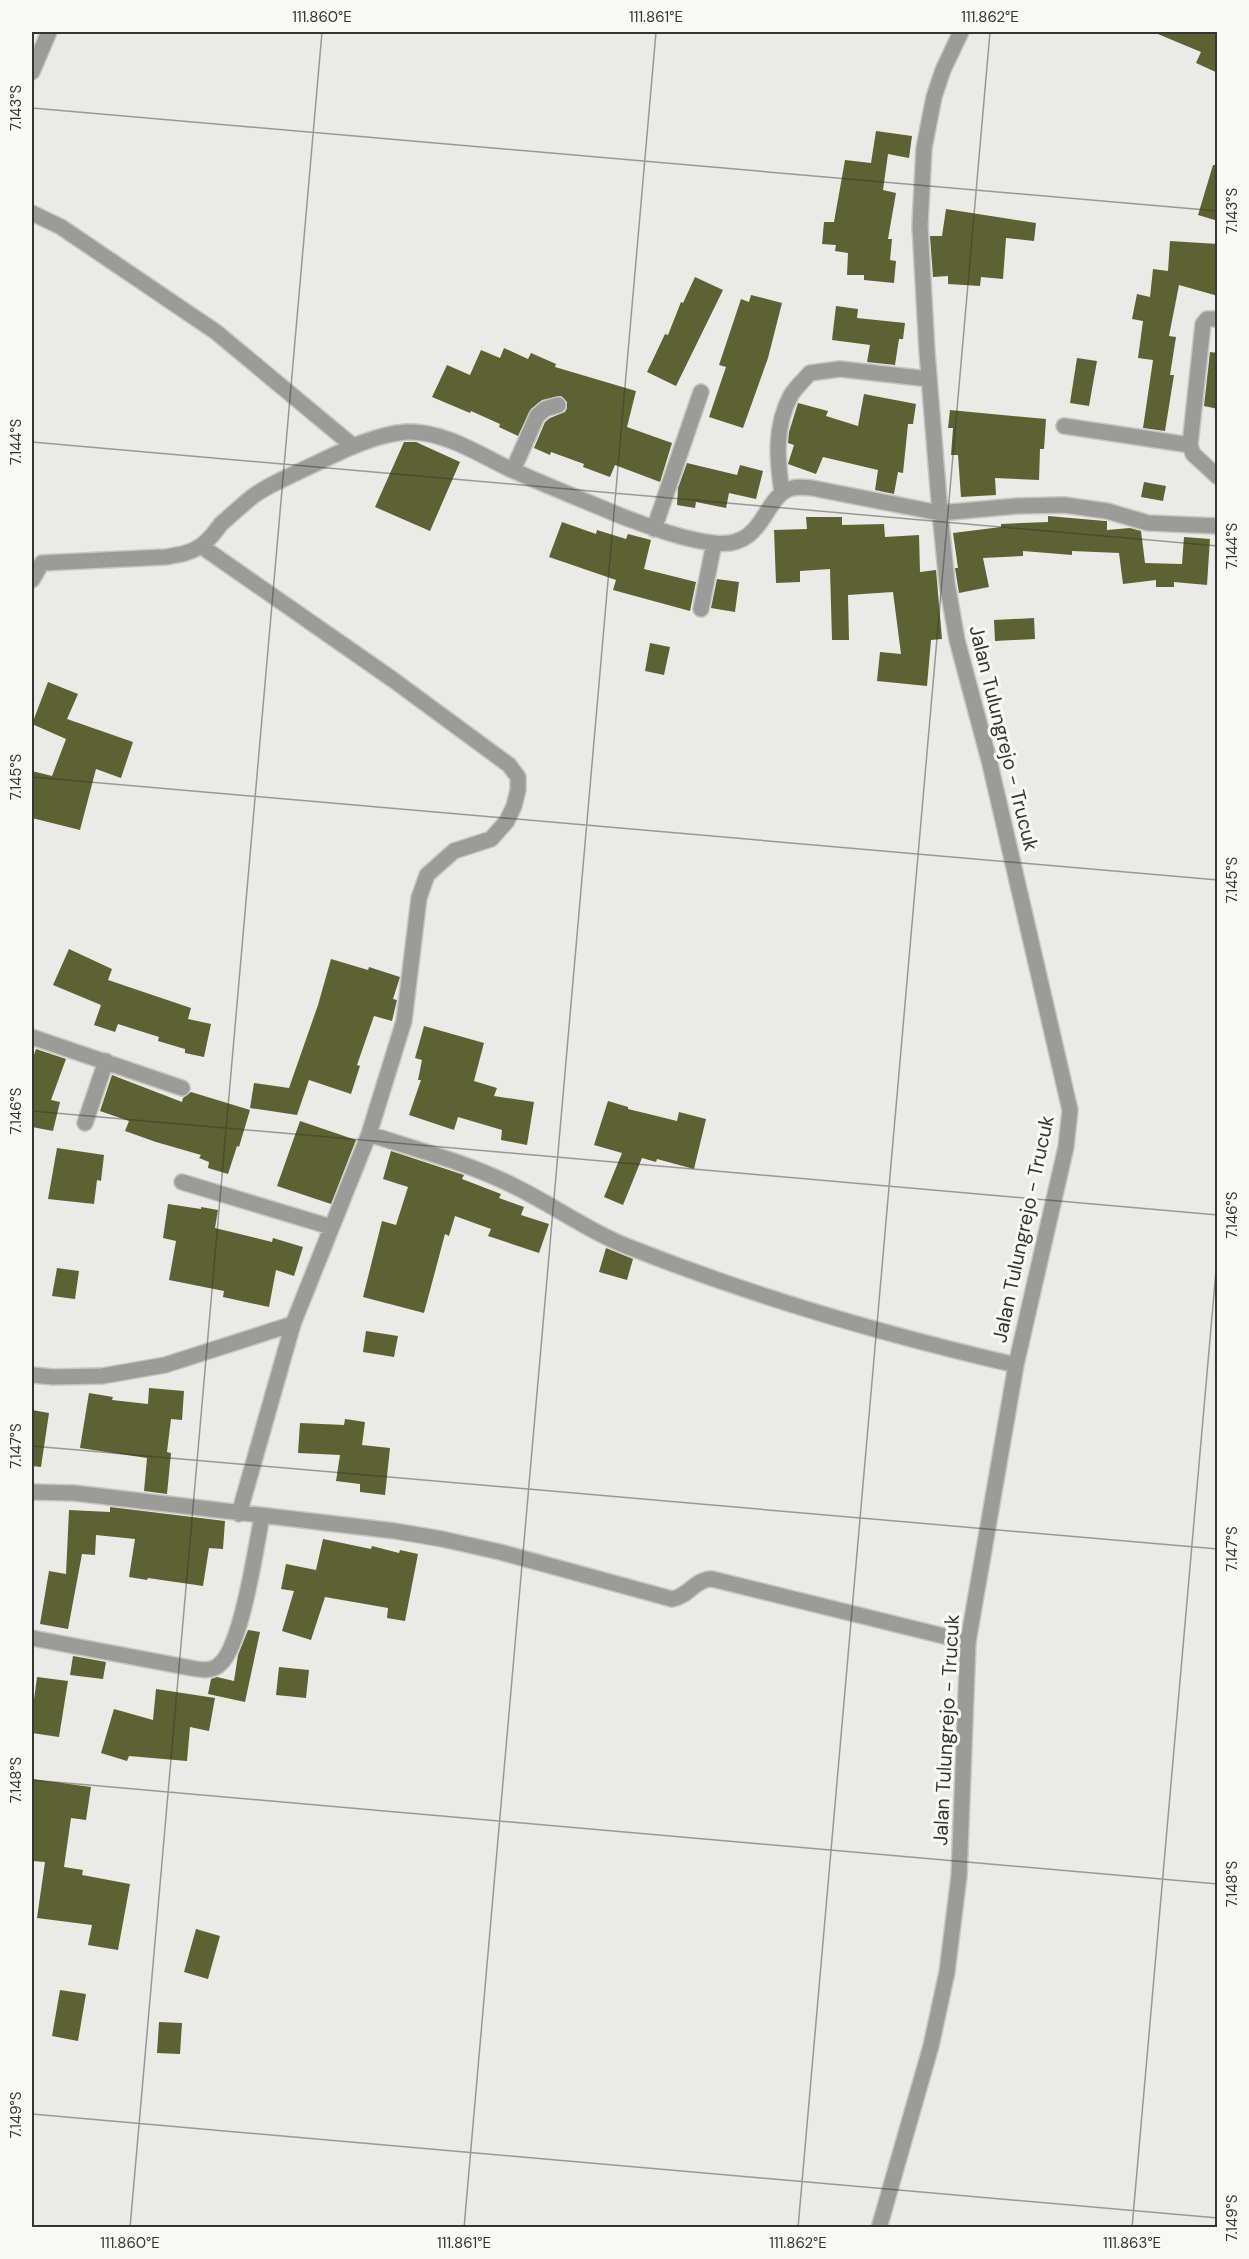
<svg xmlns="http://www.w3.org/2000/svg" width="1249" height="2259" viewBox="0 0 1249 2259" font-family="'DM Sans',sans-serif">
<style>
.building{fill:#5d6232}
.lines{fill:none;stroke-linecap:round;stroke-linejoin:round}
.minor-casing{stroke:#c6c6c3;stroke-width:18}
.minor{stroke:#9b9b9a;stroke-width:15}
.ticks{fill:none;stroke:#343433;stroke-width:1.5;stroke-opacity:0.45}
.labels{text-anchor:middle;stroke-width:6;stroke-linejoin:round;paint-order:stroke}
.street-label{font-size:20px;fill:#343433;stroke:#f8f9f4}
.neatline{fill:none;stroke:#343433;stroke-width:2}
.ticks-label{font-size:15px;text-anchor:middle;fill:#343433}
</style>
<rect width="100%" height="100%" fill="#eaebe7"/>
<path class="building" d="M1153,32H1218V73L1196,63L1201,52Z
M876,131L912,136L909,158L888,154L883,190L896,193L888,239H892L890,260L896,261L894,283L864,280V275H847L848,253L835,251L836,245L822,244L824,222H834L845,160L871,163Z
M1213,165H1218V221L1198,215Z
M946,209L1036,223L1034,241L1006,238L1003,279L981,277L980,286L948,284V276L933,277L930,236H942Z
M1170,241L1218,244V296L1179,285L1169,336L1176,337L1170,375H1174L1165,431L1143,428L1153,360L1138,358L1143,321L1132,319L1137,294L1150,297L1153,269L1168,271Z
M695,277L723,290L676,386L647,372L665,334L668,335L681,302L683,303Z
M751,295L782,303L768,358L743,428L709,417L726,367L719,365L741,299L749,302Z
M836,306L858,309L857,318L905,323L903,339H899L895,365L867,362L870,345L832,340Z
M504,348L528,359L531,353L556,364L555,367L636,391L627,427L672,443L660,482L615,465L610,477L583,467L584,464L551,452L550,455L534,448L545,422L550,418L565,412L567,408V402L561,396L542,400L531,409L518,436L499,427L500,424L471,411L470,413L432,397L447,365L470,375L481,350L500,358Z
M1210,352L1218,353V409L1204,406Z
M1077,358L1097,361L1089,406L1070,403Z
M864,394L916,404L913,424H908L903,473L898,472L894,494L875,490L878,470L823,457L816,474L788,464L794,445L788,443L789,432L798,403L828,411L826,416L858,426Z
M950,410L1046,419L1044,449H1040L1039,480L995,478L996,495L961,497L958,455H951L953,428H948Z
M404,442H416L460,462L430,531L375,507Z
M687,463L737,475L740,465L763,471L756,499L729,493L726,508L696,502L695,508L677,505L678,488Z
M1144,482L1166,486L1163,501L1141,497Z
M1048,516L1105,521H1107V530L1130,528L1141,531L1145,563L1182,564L1184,537L1210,539L1207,585L1174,582V587H1156V580L1123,584L1119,553L1072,551V555L1023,551V556L983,558L989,587L959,593L955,568H958L953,533L1001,527V524L1048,522Z
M806,517H842V525L884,524L885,537L919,535L920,572L936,570L942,639L931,640L927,686L877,681L880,652L901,654L893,592L848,595L849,640H832L830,569L800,571V582L776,583L774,530L807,529Z
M562,522L596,534L597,530L626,539L628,534L651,540L644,569L696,582L690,611L613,590L616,580L549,557Z
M717,579L739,582L735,612L711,608Z
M1034,618L1035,639L995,641L994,620Z
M650,643L670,647L664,675L645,671Z
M48,682L78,694L67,719L133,742L121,778L96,769L80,830L32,818V771L52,776L66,739L32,724Z
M69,949L112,969L108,980L191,1008L188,1019L211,1024L204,1057L185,1053V1049L158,1041L159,1037L118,1024L115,1032L94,1025L101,1005L53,985Z
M331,959L368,970L369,967L400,977L393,999L397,1000L392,1021L374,1016L357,1065L360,1066L351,1094L309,1080L297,1115L250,1108L254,1083L289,1088L318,1005Z
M424,1026L484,1043L474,1081L497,1088L494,1096L534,1102L527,1145L501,1140L502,1130L458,1117L454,1130L409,1115L421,1080H418L422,1060L415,1058Z
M36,1049L66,1059L51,1100L60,1102L53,1131L32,1127V1060Z
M112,1075L182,1102L183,1098L191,1092L250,1110L239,1147L237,1146L228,1174L208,1168L209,1162L199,1158L201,1155L156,1142L125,1131L129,1121L100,1111Z
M608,1101L628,1107V1109L677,1121L679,1112L706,1119L694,1169L657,1159L656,1162L642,1158L623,1205L604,1197L622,1153L594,1145Z
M300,1121L356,1140L331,1204L277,1186Z
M57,1148L104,1155L101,1181L97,1180L94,1204L48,1199Z
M391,1151L464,1175L462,1179L501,1194L499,1198L524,1207L521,1215L549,1224L539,1253L488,1236L491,1229L455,1216L449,1236L445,1234L424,1313L363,1297L382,1221L396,1225L408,1187L383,1179Z
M168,1204L201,1209V1207L218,1210L215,1228L272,1242L273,1238L303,1247L294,1276L276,1270L269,1307L223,1297L224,1291L169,1280L176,1241L163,1238Z
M606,1248L633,1259L627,1280L599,1272Z
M57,1268L79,1271L75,1299L52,1296Z
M366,1331L398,1336L394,1357L363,1352Z
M149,1388L184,1391L182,1420L171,1419L167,1452L171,1453L167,1494L144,1491L147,1458L80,1448L89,1393L113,1397L112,1400L148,1404Z
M32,1410L49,1413L41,1467L32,1466Z
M345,1419L365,1422L362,1445L390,1448L385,1495L360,1492V1484L336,1481L340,1455L298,1453L300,1423L344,1425Z
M110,1507L225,1521L223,1549L209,1548L203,1586L148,1578L147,1580L129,1577L135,1539L96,1535L95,1555L82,1554L68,1629L40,1624L49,1571L66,1574L69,1510L110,1512Z
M323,1539L371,1549L372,1546L399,1553L400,1550L418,1554L405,1621L387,1618L388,1608L325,1597L311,1640L282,1631L294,1591L281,1589L286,1564L316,1570Z
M248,1630L260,1632L245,1702L208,1694L211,1679L217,1677L234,1681L238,1655Z
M73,1656L106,1662L103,1679L70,1675Z
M279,1667L309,1670L306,1698L276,1695Z
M37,1677L68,1681L59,1737L32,1733V1715Z
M156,1689L215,1698L209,1731L190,1727L187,1761L129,1756L127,1761L101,1753L114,1709L153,1720Z
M32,1779L91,1787L86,1820L71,1818L64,1867L83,1870L82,1875L130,1884L118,1950L88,1945L92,1925L37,1918L45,1862L32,1861Z
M196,1929L220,1936L208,1979L184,1972Z
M60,1990L86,1994L78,2041L52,2036Z
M159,2022L182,2023L180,2054L157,2053Z"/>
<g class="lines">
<g class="minor-casing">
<path id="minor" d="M32,72L49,32
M32,213L61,227L216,332L353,446
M1064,426L1190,445L1203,324L1207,319H1218
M1190,445L1193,454L1218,477
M513,470L537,416L545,409L558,405
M782,493C777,459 774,427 791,395C796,387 804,380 810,373L840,369L929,379
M654,529L701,392
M201,546L392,679L509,765L518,777V790L514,806L507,821L491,839L454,851L427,875L419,898L404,1021L369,1134L293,1324L239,1514
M32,580L42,563L165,557C177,555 188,554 199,547C208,542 215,532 221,524C231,515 241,506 252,497C266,486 284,479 300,471C333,456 369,435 406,432C443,430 480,455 512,470C548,486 585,501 621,516C651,527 681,539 713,543C767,550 762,494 793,488C799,486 806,488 812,488L940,513L1017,506L1064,505L1107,511L1148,523L1218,526
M701,609L714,543
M32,1037L182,1088
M85,1123L106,1061
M369,1134C418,1150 468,1163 514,1186C555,1206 591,1233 634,1249C758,1298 886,1335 1016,1365
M182,1182L331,1227
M32,1375L53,1377L102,1376L165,1365L293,1324
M32,1492L74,1493L395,1531L442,1539L500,1552L672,1599C688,1597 695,1579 712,1579L968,1642
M32,1638L191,1668C202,1670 213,1672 221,1663C242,1643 256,1547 262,1516
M879,2228L931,2046L947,1972L959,1876L968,1642L1016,1365L1066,1147L1070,1110L990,764L957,640L947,583L940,513L927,352L920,226L922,186L924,148L934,97L943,70L961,32"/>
</g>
<use href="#minor" class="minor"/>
</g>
<path class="ticks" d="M32,108L1218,211M32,442L1218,546M32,777L1218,880M32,1111L1218,1215M32,1446L1218,1549M32,1780L1218,1884M32,2114L1218,2218M130,2228L322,32M464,2228L656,32M798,2228L990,32M1132,2228L1218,1248"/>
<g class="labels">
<g class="street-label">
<text transform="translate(1004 738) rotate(76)" y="7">Jalan Tulungrejo - Trucuk</text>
<text transform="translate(1023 1229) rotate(-78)" y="7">Jalan Tulungrejo - Trucuk</text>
<text transform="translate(946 1730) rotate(-87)" y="7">Jalan Tulungrejo - Trucuk</text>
</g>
</g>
<rect width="1249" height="2259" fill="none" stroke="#f8f9f4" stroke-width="66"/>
<rect x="33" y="33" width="1183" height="2193" class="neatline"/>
<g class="ticks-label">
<text x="322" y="22">111.860°E</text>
<text x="656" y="22">111.861°E</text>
<text x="990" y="22">111.862°E</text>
<text transform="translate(16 108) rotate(-90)" y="5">7.143°S</text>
<text transform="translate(1232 211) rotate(-90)" y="5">7.143°S</text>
<text transform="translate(16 442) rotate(-90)" y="5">7.144°S</text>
<text transform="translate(1232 546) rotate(-90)" y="5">7.144°S</text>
<text transform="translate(16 777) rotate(-90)" y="5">7.145°S</text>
<text transform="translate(1232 880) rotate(-90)" y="5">7.145°S</text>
<text transform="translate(16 1111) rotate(-90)" y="5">7.146°S</text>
<text transform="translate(1232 1215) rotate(-90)" y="5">7.146°S</text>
<text transform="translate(16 1446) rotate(-90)" y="5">7.147°S</text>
<text transform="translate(1232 1549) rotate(-90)" y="5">7.147°S</text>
<text transform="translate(16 1780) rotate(-90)" y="5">7.148°S</text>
<text transform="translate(1232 1884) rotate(-90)" y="5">7.148°S</text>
<text transform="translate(16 2115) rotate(-90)" y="5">7.149°S</text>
<text transform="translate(1232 2218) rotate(-90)" y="5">7.149°S</text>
<text x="130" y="2248">111.860°E</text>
<text x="464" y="2248">111.861°E</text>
<text x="798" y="2248">111.862°E</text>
<text x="1132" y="2248">111.863°E</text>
</g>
</svg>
